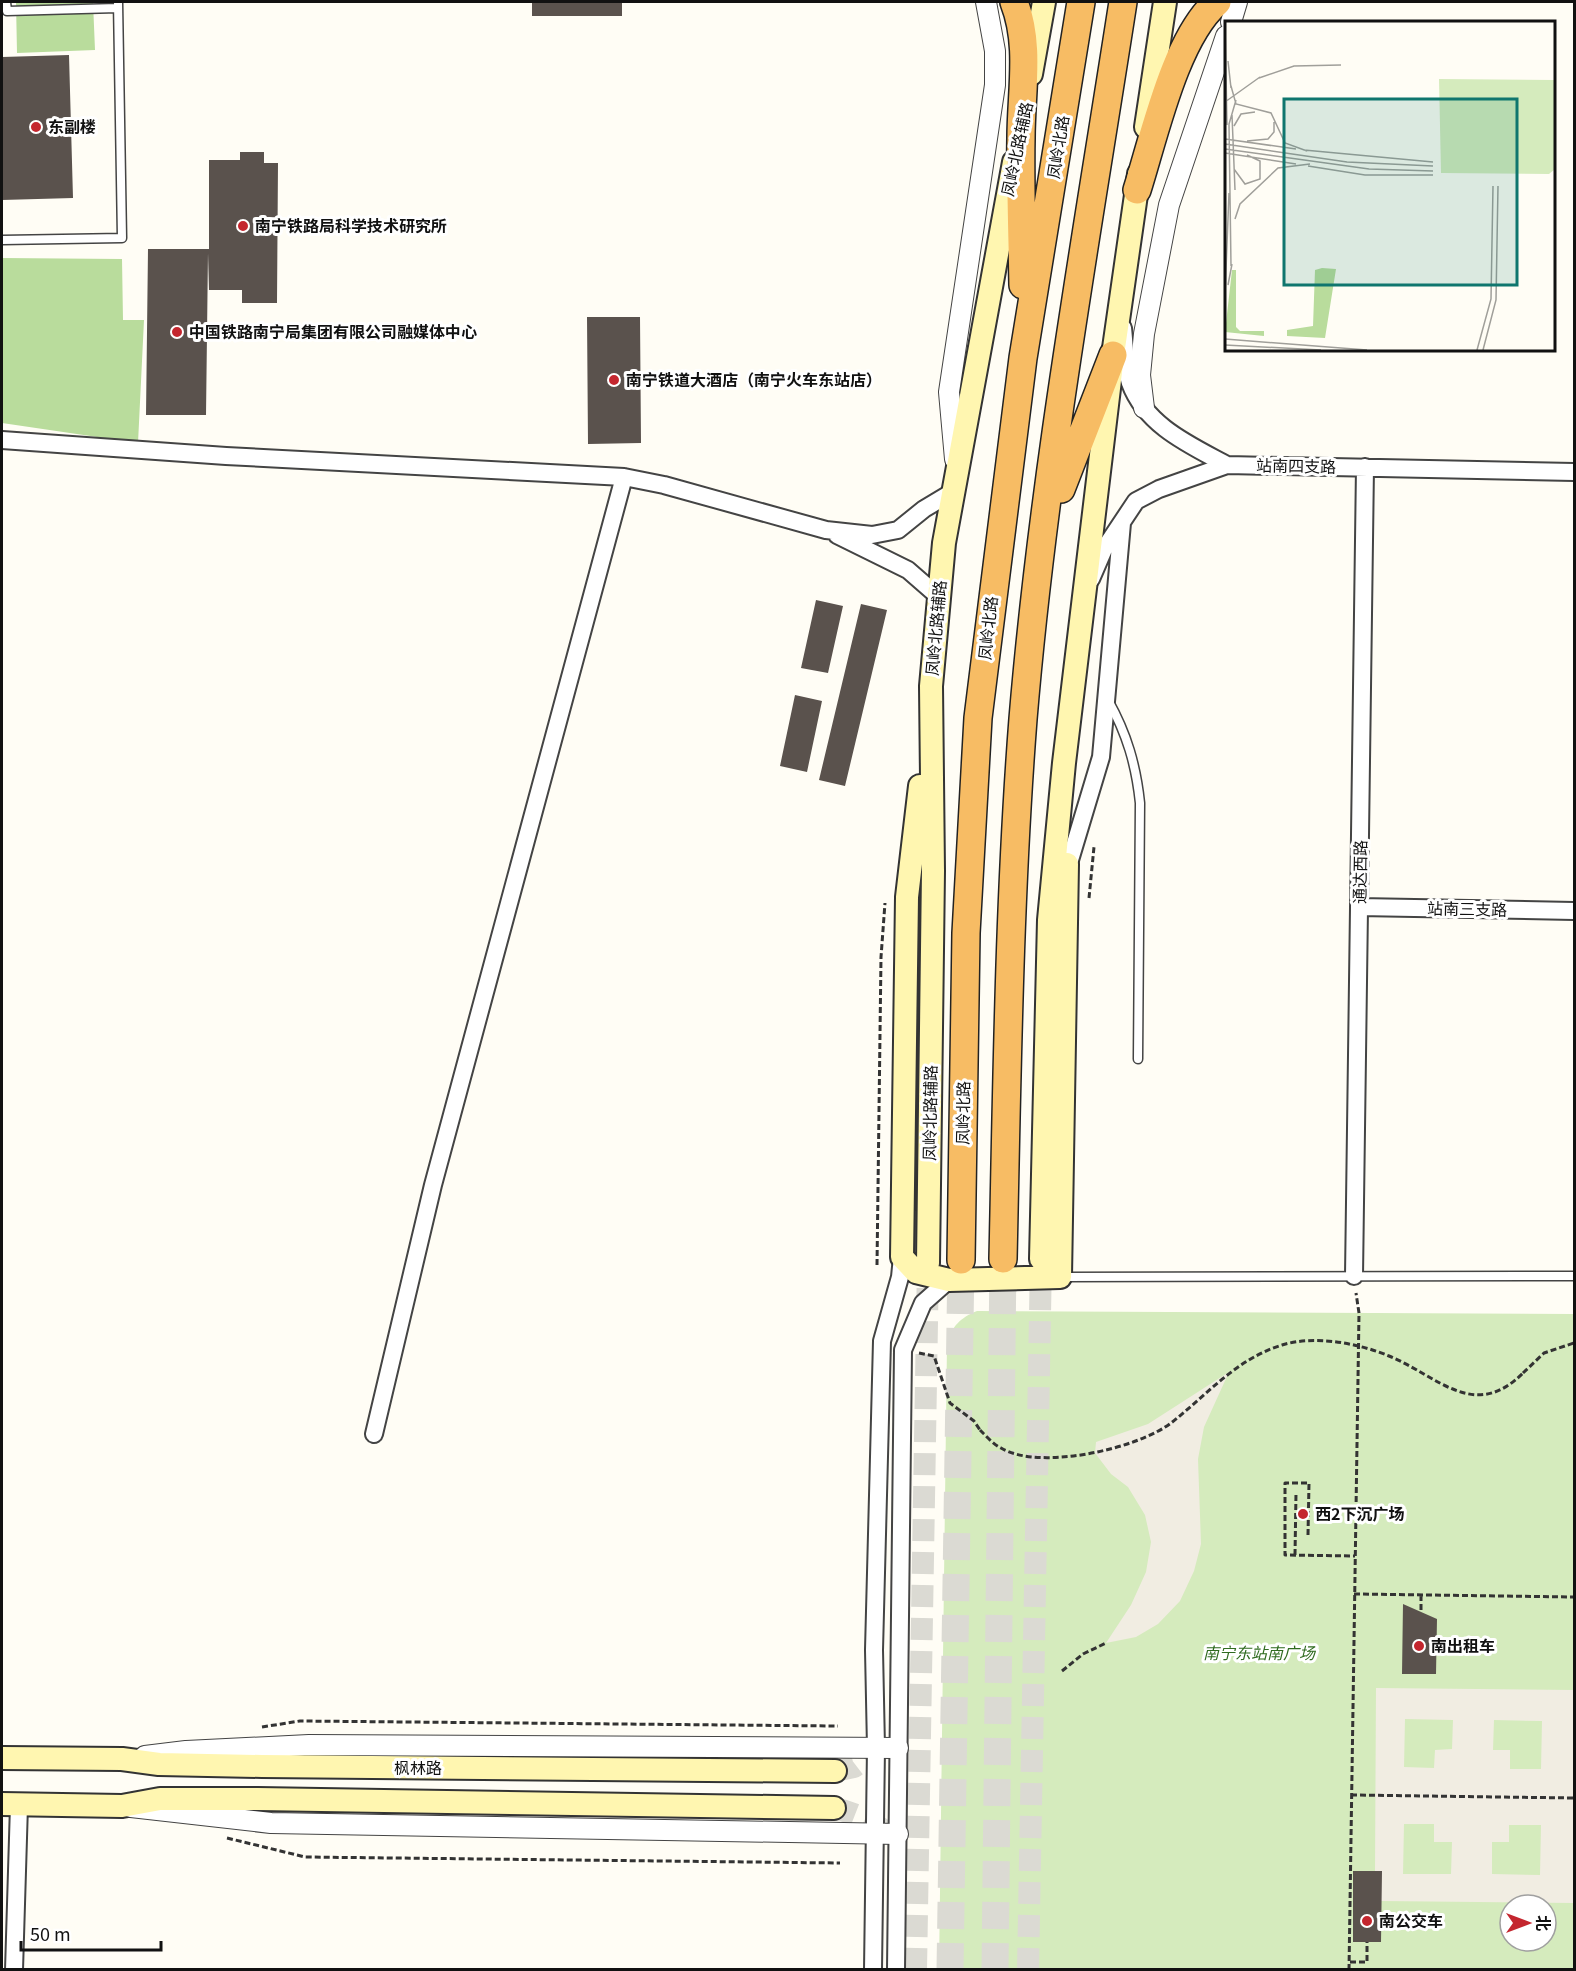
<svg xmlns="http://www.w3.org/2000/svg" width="1576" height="1971" viewBox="0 0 1576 1971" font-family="Georgia,'Noto Sans SC',serif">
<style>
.green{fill:#d5ebbd;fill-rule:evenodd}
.forest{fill:#b9dc9c}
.plaza{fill:#f1ede2;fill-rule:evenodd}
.building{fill:#5a524d}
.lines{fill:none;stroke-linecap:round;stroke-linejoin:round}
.secondary-tunnel{stroke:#dbdad3;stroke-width:22;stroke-dasharray:22 11;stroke-linecap:butt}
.trunk-tunnel{stroke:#dbdad3;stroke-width:27;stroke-dasharray:27 14;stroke-linecap:butt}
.service-casing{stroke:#444;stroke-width:11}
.minor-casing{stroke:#444;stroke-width:20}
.tertiary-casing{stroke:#444;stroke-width:22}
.secondary-casing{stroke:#333;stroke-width:26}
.trunk-casing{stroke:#222;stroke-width:30}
.path{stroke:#333;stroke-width:3;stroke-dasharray:6 3;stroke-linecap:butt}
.service{stroke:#fff;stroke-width:8}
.minor{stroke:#fff;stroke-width:16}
.tertiary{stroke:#fff;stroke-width:20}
.secondary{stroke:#fff6b0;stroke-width:22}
.trunk{stroke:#f7bc64;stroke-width:27}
.path-bridge{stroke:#333;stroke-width:3;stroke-dasharray:6 3;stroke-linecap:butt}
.poi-dot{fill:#c4262e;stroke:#fff;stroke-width:2}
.labels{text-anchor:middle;stroke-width:6;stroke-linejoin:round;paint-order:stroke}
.poi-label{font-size:16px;font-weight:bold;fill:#111;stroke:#fff;text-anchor:start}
.street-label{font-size:16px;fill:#111;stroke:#fff}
.park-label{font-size:16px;font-style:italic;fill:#2f6b1f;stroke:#fff}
.inset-road{fill:none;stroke:#a09f9a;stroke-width:1.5}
.view{fill:#0f766e;fill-opacity:0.15;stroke:#0f766e;stroke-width:3}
.inset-edge{fill:none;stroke:#111;stroke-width:3}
</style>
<rect width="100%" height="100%" fill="#fffdf5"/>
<path class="green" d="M977,1311L1574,1314V1969L939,1970L947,1344C952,1326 960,1318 977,1311ZM1510,1905H1546V1941H1510Z"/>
<path class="forest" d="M16,2H93L95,50L17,53Z
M2,258L122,259L123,320H144L138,443L2,423Z"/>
<path class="plaza" d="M1229,1372L1204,1427L1198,1459L1201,1544L1194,1571L1180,1601L1158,1624L1136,1637L1106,1643L1131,1605L1146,1572L1151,1542L1145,1515L1128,1487L1111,1474L1095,1453L1096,1442L1148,1424Z
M1376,1688L1574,1690V1903L1381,1901L1375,1871ZM1405,1719L1453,1720L1452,1749L1435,1750L1434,1768L1404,1767ZM1494,1720L1542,1721L1541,1769H1510V1750H1493ZM1404,1824H1434V1842H1452L1451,1874H1403ZM1509,1825H1541L1540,1875L1492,1874V1842H1509Z"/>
<path class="building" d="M532,2H622V16H532Z
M69,55L73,198L2,200V57Z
M240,152H264V163H278L277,303H242V290H209L208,253L206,415H146L148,249H209V160H240Z
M587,317H640L641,443L588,444Z
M816,600L843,606L828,673L801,668Z
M861,604L887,610L845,786L819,780Z
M795,695L822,701L807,772L780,766Z
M1403,1604L1437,1619L1436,1674H1402Z
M1353,1871H1382L1381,1942H1353Z"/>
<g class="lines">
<path class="secondary-tunnel" d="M835,1771L854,1767L889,1740
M834,1808C856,1813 875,1822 891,1836
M916,1970L928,1263
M1028,1970L1041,1260"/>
<path class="trunk-tunnel" d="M950,1970L961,1260
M995,1970L1003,1259"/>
<g class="service-casing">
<path id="service" d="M6,2L7,11L118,8
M2,240L122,238L118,2
M1108,700C1127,734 1136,765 1140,803L1138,1059
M1062,1277L1574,1276"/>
</g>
<g class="minor-casing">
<path id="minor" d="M1123,328C1125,346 1125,367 1130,383C1146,426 1190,445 1227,465
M2,440L226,456L624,477L664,485L826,530L872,535L898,530L924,509L954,491
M837,535L908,570L939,597
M1091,579L1104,549L1136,501L1159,489L1227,465L1574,472
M1067,870L1101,757L1122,523
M1359,907L1574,911
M1354,1276L1365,467
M374,1434L433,1185L624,477
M14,1970L19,1805
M873,1970L876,1748L874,1650L882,1341L900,1277L902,1257
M896,1970L903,1350L923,1303L949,1280"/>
</g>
<g class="tertiary-casing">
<path id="tertiary" d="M1231,22L1237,2
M1144,408L1140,375L1144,334L1169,205L1226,36
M955,459L949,392L995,85V51L986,2
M145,1756L186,1751L309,1745L898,1748
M131,1807L271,1823L898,1834"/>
</g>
<g class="secondary-casing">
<path id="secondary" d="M1031,74L1044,2
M1146,127L1165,2
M920,786L907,897L902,1257L916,1272L949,1280L1060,1277L1067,864
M1041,1259L1049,920L1064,763L1113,355L1139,174
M928,1263L933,871L931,686L944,543L1014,162
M2,1758L122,1759L159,1764L262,1766L835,1771
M2,1804L122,1806L160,1799H258L834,1808"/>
</g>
<g class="trunk-casing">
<path id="trunk" d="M1014,2C1031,45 1021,92 1021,138C1020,187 1022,236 1023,285
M1137,190C1154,137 1175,38 1217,2
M1061,489L1113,355
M1003,1259C1007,1079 1009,899 1023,719C1043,479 1086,240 1123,2
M961,1260L966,933L978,718L1023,358L1081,2"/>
</g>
<path class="path" d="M1089,898L1094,847
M877,1265L881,957L885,903
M919,1353L934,1356L950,1403L974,1421L980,1430
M1523,1373L1544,1353L1574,1343
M1308,1535L1309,1483H1285V1555L1355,1556
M1295,1555L1296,1493
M1354,1594L1574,1597
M1421,1595V1611
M1062,1671L1083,1654L1106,1643
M262,1727L300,1721L838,1726
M1351,1795L1574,1798
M227,1838L305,1857L840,1863
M1350,1962H1367V1942
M1349,1970L1359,1313L1356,1293"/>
<use href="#service" class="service"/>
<use href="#minor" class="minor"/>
<use href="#tertiary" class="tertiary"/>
<use href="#secondary" class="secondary"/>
<use href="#trunk" class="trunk"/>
<path class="path-bridge" d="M980,1430C986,1436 993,1444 1001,1448C1039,1471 1137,1449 1171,1423C1207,1395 1236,1359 1282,1345C1314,1335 1358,1343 1389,1356C1438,1376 1474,1422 1523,1373"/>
</g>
<g class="poi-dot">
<circle cx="36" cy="127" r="6"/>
<circle cx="243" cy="226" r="6"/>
<circle cx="177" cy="332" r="6"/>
<circle cx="614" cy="380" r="6"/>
<circle cx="1303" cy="1514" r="6"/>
<circle cx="1419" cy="1646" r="6"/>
<circle cx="1367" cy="1921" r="6"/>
</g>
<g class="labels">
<g class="poi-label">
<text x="48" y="133">东副楼</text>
<text x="255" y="232">南宁铁路局科学技术研究所</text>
<text x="189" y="338">中国铁路南宁局集团有限公司融媒体中心</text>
<text x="626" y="386">南宁铁道大酒店（南宁火车东站店）</text>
<text x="1315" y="1520">西2下沉广场</text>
<text x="1431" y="1652">南出租车</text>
<text x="1379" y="1927">南公交车</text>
</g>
<g class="street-label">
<text transform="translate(1058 147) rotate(-81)" y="6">凤岭北路</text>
<text transform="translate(1017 149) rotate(-78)" y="6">凤岭北路辅路</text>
<text transform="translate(1296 466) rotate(1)" y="6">站南四支路</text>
<text transform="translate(936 628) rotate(-85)" y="6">凤岭北路辅路</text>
<text transform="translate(988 628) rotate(-84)" y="6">凤岭北路</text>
<text transform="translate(1360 872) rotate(-89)" y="6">通达西路</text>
<text transform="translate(1467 909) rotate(1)" y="6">站南三支路</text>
<text transform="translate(930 1113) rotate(-89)" y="6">凤岭北路辅路</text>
<text transform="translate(963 1113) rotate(-89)" y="6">凤岭北路</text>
<text x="418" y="1774">枫林路</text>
</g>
<g class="park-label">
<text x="1259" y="1659">南宁东站南广场</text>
</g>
</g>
<g transform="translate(1225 21)">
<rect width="330" height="330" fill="#fffdf5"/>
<path d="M214,58L330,59V148L324,153L216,152Z" fill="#d5ebbd"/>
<path d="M97,247L111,248L100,317L62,315V309L88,305L90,249ZM7,249H11V306L15,310H39V315L0,311Z" fill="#b9dc9c"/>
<path class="inset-road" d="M0,2L2,104M3,40L6,67M34,57L69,45L116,44M6,65L11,83L46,92L60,122L82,130M0,81L35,56M7,94L10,169M9,105L16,93L30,91M0,118L71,128M22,120L43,118L49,111V101M0,123L122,141L208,145M0,128L144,148L208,150M79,129L208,141M0,132L71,143M83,145L140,154H208M9,148L20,163L35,158V140L22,134M0,182V218M10,198L15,183L53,147L85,143M6,245L4,103L11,79M3,264L7,243M0,274L4,172M0,318L142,329M0,324L96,329M252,329L266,278L268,165M258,329L271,279L273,165"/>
<path class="view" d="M59,78H292V264H59Z"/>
<rect width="330" height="330" class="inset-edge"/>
</g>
<rect width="1576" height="1971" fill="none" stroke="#111111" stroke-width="6"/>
<g transform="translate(1528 1923) rotate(90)"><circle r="28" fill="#ffffff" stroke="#a0a0a0" stroke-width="1.5"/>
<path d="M0-4.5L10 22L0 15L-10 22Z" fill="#c4262e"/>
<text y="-9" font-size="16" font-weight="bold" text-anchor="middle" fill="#111111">北</text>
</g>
<path d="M21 1941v9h140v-9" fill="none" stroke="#111111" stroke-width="3"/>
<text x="30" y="1941" font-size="18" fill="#111111" stroke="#ffffff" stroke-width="4.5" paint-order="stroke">50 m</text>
</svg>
